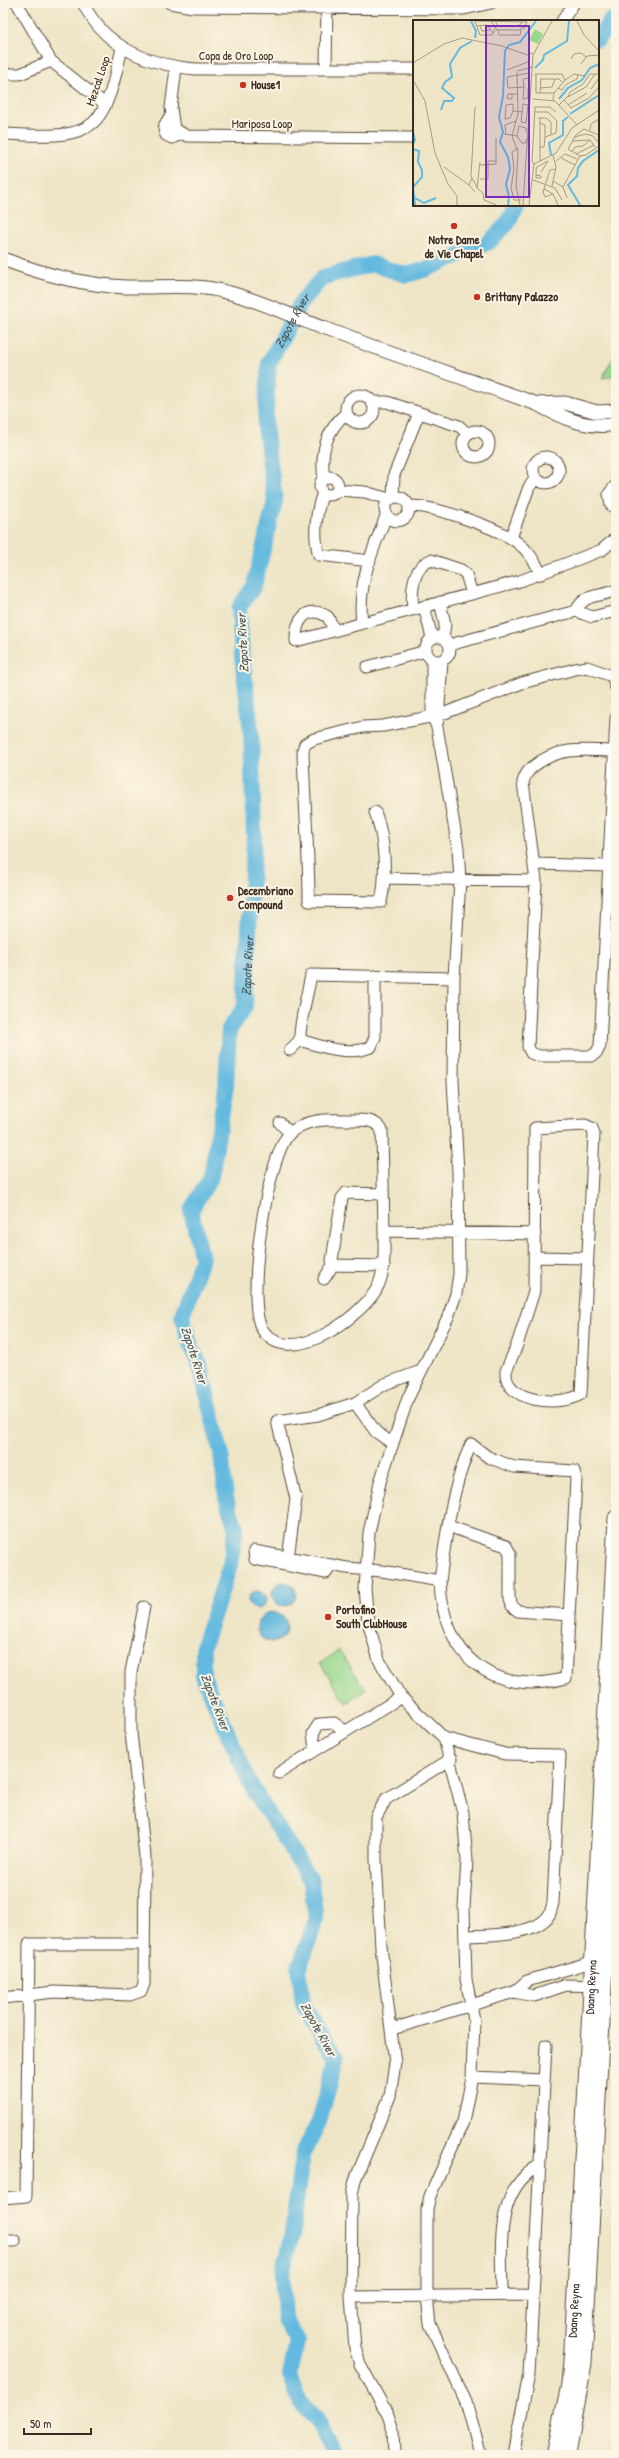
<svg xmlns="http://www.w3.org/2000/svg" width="619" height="2458" viewBox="0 0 619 2458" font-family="'Patrick Hand',sans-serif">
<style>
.green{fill:#97d88f;stroke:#698156}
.water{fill:#63b9df;stroke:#4f727e}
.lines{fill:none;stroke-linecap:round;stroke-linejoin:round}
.river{stroke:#63b9df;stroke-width:16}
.minor-casing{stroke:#564637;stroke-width:13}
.tertiary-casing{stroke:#564637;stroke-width:15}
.secondary-casing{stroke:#564637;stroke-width:17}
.minor{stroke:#fff;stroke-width:11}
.tertiary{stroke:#fff;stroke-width:13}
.secondary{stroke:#fff;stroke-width:15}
.poi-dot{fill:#c8321e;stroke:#fcf5e5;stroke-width:1.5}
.labels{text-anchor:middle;stroke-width:4;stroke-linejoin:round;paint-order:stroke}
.street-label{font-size:12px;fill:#3b2a1e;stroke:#fcf5e5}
.poi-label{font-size:12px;font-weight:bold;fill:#3b2a1e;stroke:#fcf5e5;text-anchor:start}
.water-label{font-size:13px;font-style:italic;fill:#475558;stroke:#fcf5e5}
.inset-river{fill:none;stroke:#63b9df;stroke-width:2}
.inset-road{fill:none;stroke:#a69a83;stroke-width:1}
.view{fill:#7b2cbf;fill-opacity:0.15;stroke:#7b2cbf;stroke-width:2}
.inset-edge{fill:none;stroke:#3b2a1e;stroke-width:2}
</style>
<rect width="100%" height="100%" fill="#fcf5e5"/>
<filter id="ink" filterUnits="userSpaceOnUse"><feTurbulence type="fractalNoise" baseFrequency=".025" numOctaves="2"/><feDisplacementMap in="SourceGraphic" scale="8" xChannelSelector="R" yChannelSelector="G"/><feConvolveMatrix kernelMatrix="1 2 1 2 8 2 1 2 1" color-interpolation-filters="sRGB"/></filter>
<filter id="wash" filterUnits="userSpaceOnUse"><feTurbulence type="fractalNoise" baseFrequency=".012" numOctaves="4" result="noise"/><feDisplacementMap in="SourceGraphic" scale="16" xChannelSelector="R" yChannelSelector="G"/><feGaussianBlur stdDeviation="0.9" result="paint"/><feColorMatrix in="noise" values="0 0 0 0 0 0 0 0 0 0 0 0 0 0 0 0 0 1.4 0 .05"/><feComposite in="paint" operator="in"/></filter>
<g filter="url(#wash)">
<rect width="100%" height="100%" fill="#eee5c6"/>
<path class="green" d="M616,353V376L602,378Z
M339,1650L366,1690L346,1703L320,1663Z"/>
<path class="water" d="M272 1594a12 12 0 1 1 24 0a12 12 0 1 1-24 0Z
M248 1600a9 9 0 1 1 18 0a9 9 0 1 1-18 0Z
M257 1627a15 15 0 1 1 30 0a15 15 0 1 1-30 0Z"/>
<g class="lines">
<g class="river">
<path d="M598,39L611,20L616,23"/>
<path id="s1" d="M333,2455L319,2422L300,2402L290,2375L297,2342L284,2319L282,2274L292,2234L302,2155L319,2122L337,2057L323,2039L303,2004L299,1968L316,1920L311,1881L250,1784L203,1676V1646L230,1565L236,1529L226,1498L221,1453L200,1366L189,1341L182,1315L202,1259L191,1210L211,1177L226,1087L229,1029L245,1006L254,837L251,731L242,656L239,608L254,586L275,501L265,426L269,363L302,301L323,277L373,264L406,275L427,269L489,242L508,223L516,205"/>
</g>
</g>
</g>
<g filter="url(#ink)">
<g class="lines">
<g class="minor-casing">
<path id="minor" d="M17,3L51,61L105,104
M83,3C105,48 149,65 196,69H414
M170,3L193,7L464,9L491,3
M562,21L574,3
M176,68L171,108L174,129L187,136L414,138
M326,68L327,3
M3,74H20L51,61
M171,116C165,123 162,127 166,135L172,138L181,134
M3,134C31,134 81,143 99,116C112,98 116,70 122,49
M346 409a14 14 0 1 1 28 0a14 14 0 1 1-28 0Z
M371,402H387L459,426L468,434
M463 444a13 13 0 1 1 26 0a13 13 0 1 1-26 0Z
M533 470a13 13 0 1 1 26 0a13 13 0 1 1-26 0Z
M320 486a9 9 0 1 1 18 0a9 9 0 1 1-18 0Z
M324,479C320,452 326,431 346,413
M616,485L609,494L611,505L616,509
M337,490L365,492L389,499
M323,493C316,510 313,537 319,555L370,561
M385 509a12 12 0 1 1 24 0a12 12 0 1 1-24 0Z
M393,497L394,475L419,413
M409,506C432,505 499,528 518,543C529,551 535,561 541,574
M511,538L529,487L536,478
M440,602L445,624L443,638
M424,606L432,638
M413,609C411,592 412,567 431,560L461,570L466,574L472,594
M576,611C585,592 599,598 616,590
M362,622C357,584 373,550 386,516
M334,630L328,617C307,603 295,621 296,641L520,581L602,550L616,538
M426 649a12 12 0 1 1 24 0a12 12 0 1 1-24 0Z
M449,645L576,611L592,617L616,611
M432,660V716L437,727L458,848L460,880L454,978L453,1081L458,1172L459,1274L456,1294L448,1317L408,1398L380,1482L369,1533L365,1588L368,1622L379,1660L401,1697L444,1738L463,1813L467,1861L464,1907L466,1979L474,2020L472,2077L463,2122L430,2196L427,2209V2296L430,2324L466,2402L481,2455
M367,667L426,651
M438,721L442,661
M615,751C587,751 565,746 541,761C532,767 526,771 523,782L536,881L528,1047L531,1053L539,1056H592L597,1052L600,1046C605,937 611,827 616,718
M375,812C385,838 387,874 381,902L309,901C309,850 304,800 303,750L305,744L314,739L363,727L383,726L440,715L522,683L575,669L587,667L612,676L616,688
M535,864L608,866
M384,878L536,881
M375,976V1037L371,1047C349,1056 322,1047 300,1040C299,1023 308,993 311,975L454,978
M290,1050L300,1040
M280,1123L290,1133
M585,1125L592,1128L594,1134L581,1394C562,1407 503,1403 506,1371L517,1345L534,1291L535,1128Z
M383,1194L346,1193L342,1198L332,1260L333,1265L384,1266
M384,1231L382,1130C374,1118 360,1120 347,1120C328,1119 305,1119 290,1133C267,1155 245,1302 262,1329C288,1370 358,1319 376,1290C386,1273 384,1250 384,1231L535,1234
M535,1257L587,1258
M324,1279L333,1265
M355,1403L376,1432L392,1443
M448,1526L506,1546L510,1553V1599L512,1606L518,1611L568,1615
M288,1558L296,1499L277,1421L318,1415L355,1403L385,1384L421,1371
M332,1565L326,1573L255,1559L254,1551L347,1568L382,1571L440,1581C446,1534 452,1487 471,1444L488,1457L514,1467L574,1471L576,1479L566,1678C493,1698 442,1655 440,1581
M444,1738L505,1754L560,1755L553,1903C552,1906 551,1912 549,1915C536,1936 486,1935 465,1936
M315,1750L313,1733L319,1724L334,1723L345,1731
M279,1773L401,1697
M514,1992L534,1996L566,1985L597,1986
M3,1998L54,1992L130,1995L141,1991L144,1984L145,1856L131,1733V1672L144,1607
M392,2029L514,1992L527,1981L598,1960
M472,2077L544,2080
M3,2198L26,2196L29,1944H144
M3,2241H15
M502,2295C502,2250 493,2190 540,2165
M351,2297L533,2295
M394,2455L393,2430L388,2415L360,2364L355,2348L351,2297L352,2195L355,2180L390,2096L395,2063L381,1947L376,1860V1817L386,1799L451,1759
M513,2455L529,2375L546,2045"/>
</g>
<g class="tertiary-casing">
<path id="tertiary" d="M3,259C44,275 83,285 126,287C160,288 193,283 226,292C261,300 294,318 328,330C397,356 467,379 537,404C560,417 588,430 616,424
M537,404L565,403L597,412L616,411"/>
</g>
<g class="secondary-casing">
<g id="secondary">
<path id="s2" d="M554,2455L569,2385L572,2349L616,1518"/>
<path d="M568,2455L584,2363L616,1758"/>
</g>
</g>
<use href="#minor" class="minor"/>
<use href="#tertiary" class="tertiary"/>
<use href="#secondary" class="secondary"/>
</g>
</g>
<g class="poi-dot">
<circle cx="243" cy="85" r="4"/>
<circle cx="454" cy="226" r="4"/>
<circle cx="477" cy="297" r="4"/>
<circle cx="230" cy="898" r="4"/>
<circle cx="328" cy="1617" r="4"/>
</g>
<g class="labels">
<g class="street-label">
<text x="236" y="60">Copa de Oro Loop</text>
<text transform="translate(98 81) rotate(-71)" y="4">Mezcal Loop</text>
<text x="262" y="128">Mariposa Loop</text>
<text dy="4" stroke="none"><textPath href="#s2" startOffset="470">Daang Reyna</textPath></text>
<text dy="4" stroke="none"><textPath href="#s2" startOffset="146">Daang Reyna</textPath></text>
</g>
<g class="poi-label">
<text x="251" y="89">House1</text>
<text x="454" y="244" text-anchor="middle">Notre Dame<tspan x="454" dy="14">de Vie Chapel</tspan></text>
<text x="485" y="301">Brittany Palazzo</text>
<text x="238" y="895">Decembriano<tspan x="238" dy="14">Compound</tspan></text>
<text x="336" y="1614">Portofino<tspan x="336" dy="14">South ClubHouse</tspan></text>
</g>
<g class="water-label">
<text dy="5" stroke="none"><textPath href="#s1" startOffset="2244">Zapote River</textPath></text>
<text transform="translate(242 643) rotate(-93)" y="5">Zapote River</text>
<text dy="5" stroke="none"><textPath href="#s1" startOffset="1584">Zapote River</textPath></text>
<text transform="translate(195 1355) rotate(72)" y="5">Zapote River</text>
<text transform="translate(216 1702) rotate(69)" y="5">Zapote River</text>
<text transform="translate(319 2029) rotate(61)" y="5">Zapote River</text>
</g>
</g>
<g transform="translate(413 20)">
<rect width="186" height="186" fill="#eee5c6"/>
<path d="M122,9L130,14L125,24L116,20Z" fill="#97d88f"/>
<path class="inset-river" d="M58,1L63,11L62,18M122,48L130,40L131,35L154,21L156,1M146,79L155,68L169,60L177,48L186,44M28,90L31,81H39L41,78L29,68L32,62L39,57L37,44L47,28L59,21M157,94L186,75M0,112L2,120L0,124M0,129L6,131L5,142L9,150V157L0,167L2,185M138,135L136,123L150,115V101L155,97M2,178L11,183L23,178M95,185L96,177L93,164L97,149L95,137L87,122L90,112L86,97L90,76L92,31L96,25L107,22L123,1M167,185L155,165L164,156L165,148L170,141L186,130"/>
<path class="inset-road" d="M62,1L114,2M62,1L67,15H79L82,9M78,1L84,10H106L112,7L114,1M82,1L85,6H105L110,2M164,1L171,15L186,31M63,6L74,5L80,13M67,6L69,11L77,10M85,10L86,15H107L108,10M158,39L161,34L168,33L173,37M0,43L31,24L49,18L89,26L114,35L120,33M168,44L174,36L186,35M94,50L117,41M104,51L120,47M104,52L105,94L99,116L105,132L103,166L107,185M122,54H149L152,60M123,54V73H141M128,59H146L149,62M0,60L12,81L22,133L35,164L44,176V185M111,67L95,68L94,57L116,53V66L115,69V78L111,79H110L111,67L110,59L116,58M127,68L139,67L142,59M145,68L149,70L154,64L164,59L165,54M178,69L186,58M127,73L128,58M99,74V79L94,78L95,74H105M155,77L157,72L170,64L177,54H186M120,79L142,81L164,105M140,80L141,73L152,60L161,54L172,56M151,80L158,88L176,78L186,67M110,84L115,85L113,103L108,102ZM146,85L153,78L173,67L182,54M155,85L174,73M62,87L58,156L65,169L70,173L71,180L83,185M100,91V84L93,85L92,99L97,98L100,91L110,92M122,92H135L144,101L143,113L132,117M125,98H133L138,102V115M171,109L186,115M177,110L178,104L186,99M91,114L104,116L106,106L113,108V112M93,114L92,105L103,101M104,116L109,123H113V119M161,117L173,114L180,116L186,123M159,121L177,120L182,127M126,127H131L132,117V105L127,103M105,128L99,132L101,149L98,168L101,180H108M159,132L162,127L170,126L177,120M163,134L181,125M167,136L155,129L163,115L171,109M167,136L173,135L186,126M148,138L162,145M127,141V98M143,141L152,134L164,139M67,145L83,144V118M122,145L119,142L122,87H137L143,92M31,147L56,165M123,155L128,156V158H123V149L124,147L135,141L128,152M59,158L56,165L62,172M67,159H75V141H83M120,160L142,168L149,180M140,161L150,167L154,178M139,166L143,147L140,135M150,167L167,136M64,168L67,142M131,169L140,174L145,185M140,174L132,177L130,172L137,150L143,149M110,185L120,35L139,1M116,185L121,144L143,133L159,108L186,90"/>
<path class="view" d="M73,6H116V177H73Z"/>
<rect width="186" height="186" class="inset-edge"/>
</g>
<rect width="619" height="2458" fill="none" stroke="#fcf5e5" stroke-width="16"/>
<path d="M24 2428v6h67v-6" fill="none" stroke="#3b2a1e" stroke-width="2"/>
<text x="30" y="2428" font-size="12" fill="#3b2a1e" stroke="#fcf5e5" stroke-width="3" paint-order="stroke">50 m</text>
</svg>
